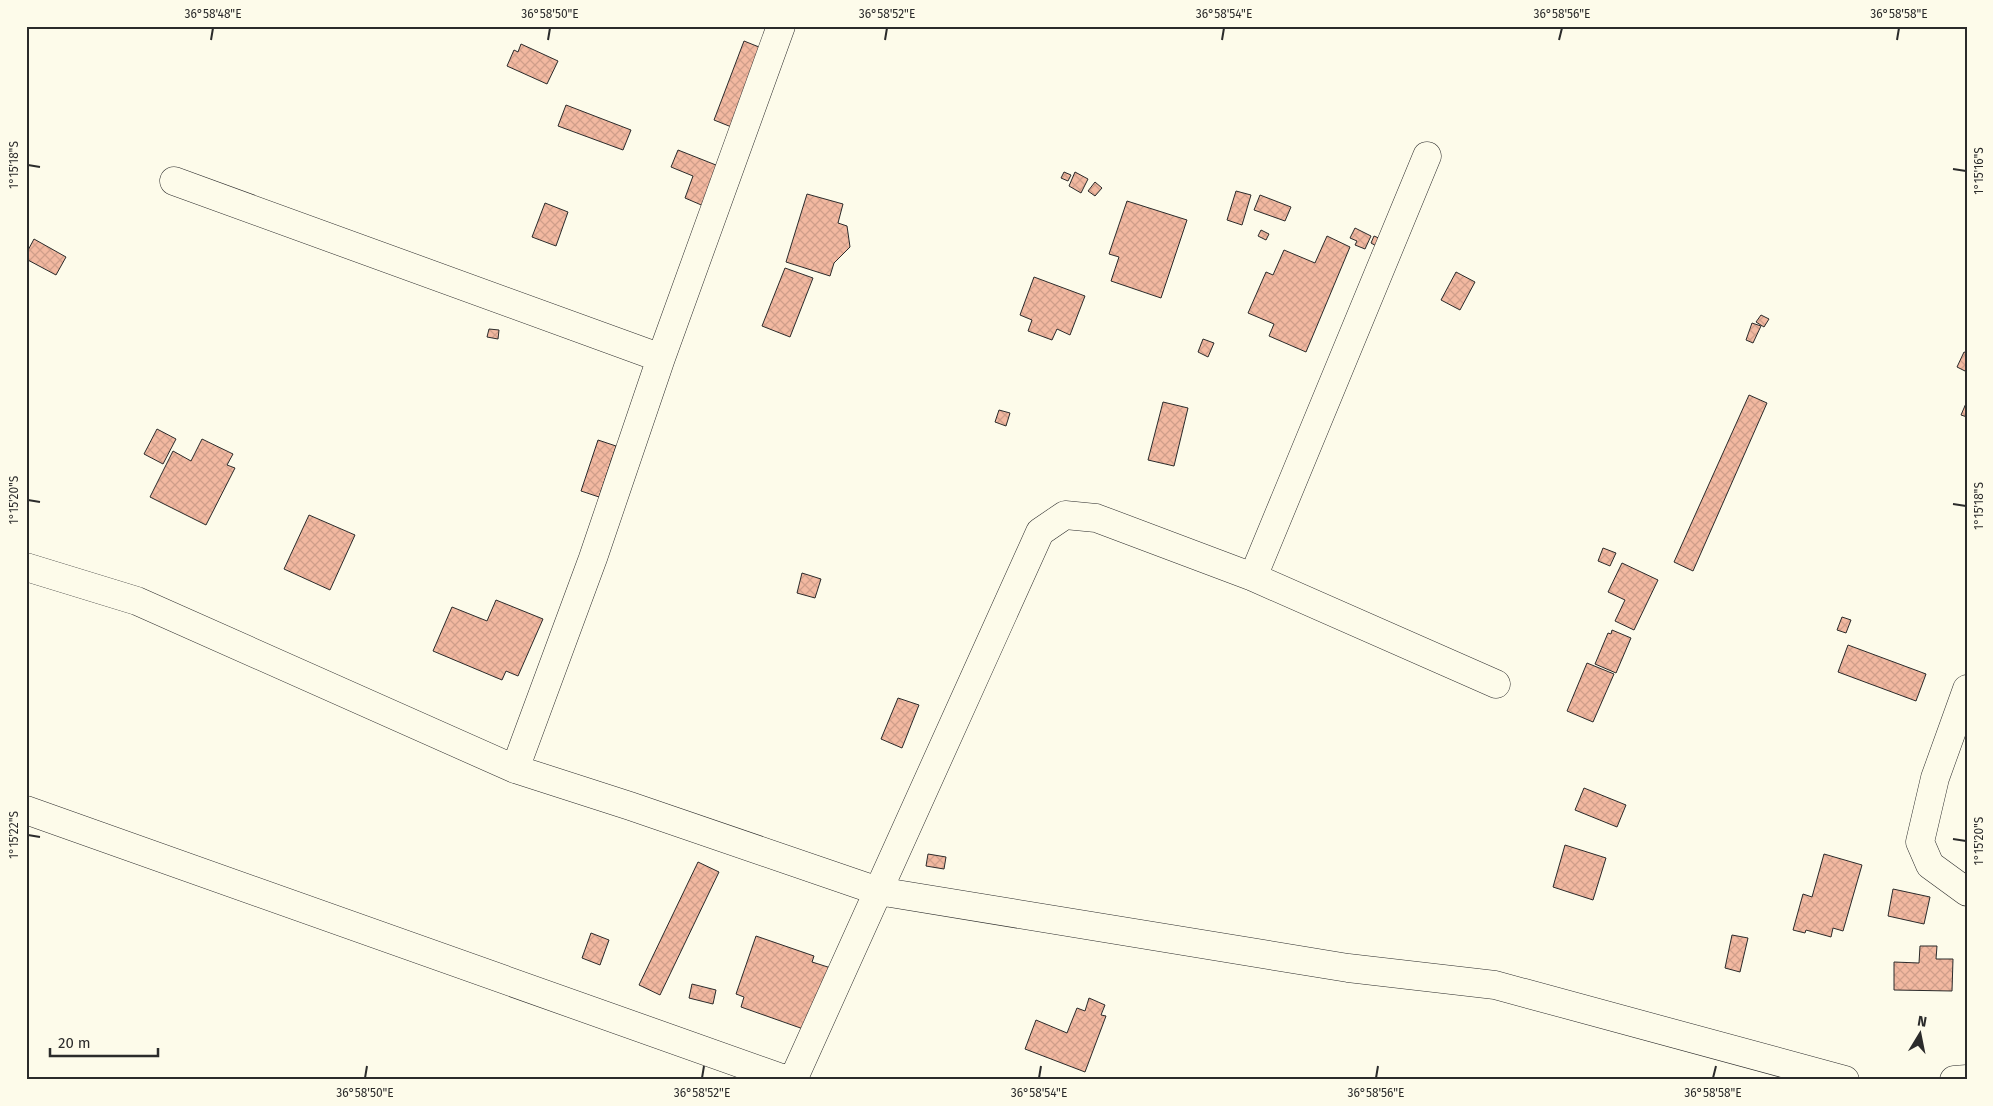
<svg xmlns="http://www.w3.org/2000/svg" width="1993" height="1106" viewBox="0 0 1993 1106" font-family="'Fira Sans',sans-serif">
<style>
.building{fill:url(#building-cross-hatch);stroke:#2b2b2b}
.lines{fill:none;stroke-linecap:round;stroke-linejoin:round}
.minor-casing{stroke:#2b2b2b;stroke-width:29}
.minor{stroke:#fdfbea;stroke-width:28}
.ticks{fill:none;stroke:#2b2b2b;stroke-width:2}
.neatline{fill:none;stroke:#2b2b2b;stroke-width:2}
.ticks-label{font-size:12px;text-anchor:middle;fill:#2b2b2b}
</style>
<defs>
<pattern id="building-cross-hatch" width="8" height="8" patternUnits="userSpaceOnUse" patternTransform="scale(1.25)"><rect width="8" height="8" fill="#f2b8a0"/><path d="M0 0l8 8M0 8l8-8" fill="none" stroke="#d09e8a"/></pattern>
</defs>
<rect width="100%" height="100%" fill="#fdfbea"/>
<path class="building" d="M744,41L764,49L734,128L714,120Z
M521,44L558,61L547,84L507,66L514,50L518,52Z
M566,105L631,130L623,150L558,126Z
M678,150L721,167L706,207L685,198L693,176L671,167Z
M1064,172L1071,175L1068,181L1061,178Z
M1075,172L1088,179L1081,193L1069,186Z
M1095,182L1102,188L1095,196L1088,191Z
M1236,191L1251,195L1242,225L1227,220Z
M807,194L843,204L838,223L847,226L850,247L834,263L830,276L786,262Z
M1260,195L1291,207L1285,221L1254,210Z
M1127,201L1187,220L1161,298L1111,281L1119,257L1109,254Z
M545,203L568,212L556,246L532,237Z
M1355,228L1371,236L1365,249L1355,245L1357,241L1350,238Z
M1261,230L1269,234L1266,240L1258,236Z
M1327,236L1350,247L1306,352L1269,336L1274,324L1248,313L1266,272L1273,275L1284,250L1315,263Z
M1374,236L1381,239L1378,247L1371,243Z
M34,239L66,257L56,275L26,259V254Z
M785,268L813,278L790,337L762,326Z
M1456,272L1475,282L1460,310L1441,300Z
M1034,277L1085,296L1070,335L1057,329L1052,340L1028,331L1032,320L1020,315Z
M1761,315L1769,319L1764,327L1756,322Z
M1752,323L1761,326L1753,343L1746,340Z
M489,329L499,330L498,339L487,337Z
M1203,339L1214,343L1208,357L1198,352Z
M1964,352L1967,353V372L1957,367Z
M1749,395L1767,403L1693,571L1674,562Z
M1967,401V417L1961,415Z
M1163,402L1188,408L1174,466L1148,460Z
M999,410L1010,413L1006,426L995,422Z
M157,429L176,439L163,464L144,454Z
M202,439L233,454L227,465L235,468L206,525L150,497L173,451L191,461Z
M598,440L616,446L599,497L581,491Z
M309,515L355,535L330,590L284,569Z
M1603,548L1616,553L1610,566L1598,561Z
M1622,563L1658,580L1634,630L1615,621L1625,600L1608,592Z
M802,573L821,579L815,598L797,593Z
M496,600L543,619L518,676L506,671L502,680L433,651L452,607L487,621Z
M1842,617L1851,620L1846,633L1837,630Z
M1612,630L1631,638L1616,673L1595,664L1608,633L1611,634Z
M1848,645L1926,674L1916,701L1838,672Z
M1587,663L1614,674L1593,722L1567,711Z
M898,698L919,705L902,748L881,739Z
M1584,788L1626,805L1617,827L1575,810Z
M1565,845L1606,858L1593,900L1553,887Z
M928,854L946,857L944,869L926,866Z
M1824,854L1862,865L1843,931L1833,928L1831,937L1806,930L1805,933L1793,930L1803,894L1812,897Z
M698,862L719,872L660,995L639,985Z
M1893,889L1930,897L1924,924L1888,916Z
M591,933L609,940L600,965L582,958Z
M1732,935L1748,938L1740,972L1725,968Z
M756,936L814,956L812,962L831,968L809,1031L741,1007L744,997L736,994Z
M1920,946H1937L1936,959H1953L1952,991L1894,990V962L1919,963Z
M692,984L716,990L713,1004L689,998Z
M1089,998L1105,1005L1101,1015L1106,1016L1085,1072L1025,1049L1036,1020L1067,1033L1077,1008L1085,1011Z"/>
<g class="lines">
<g class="minor-casing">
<path id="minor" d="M174,181L661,358
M26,567L137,601L515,769L630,806L878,891L1348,968L1495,985L1845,1080
M1253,577L1427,156
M1967,689L1935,778L1920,842L1930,865L1967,892
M515,769L593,558L661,358L781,26
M26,810L787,1080
M793,1080L1040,532L1065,515L1096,518L1253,577L1496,684
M1954,1080L1967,1079"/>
</g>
<use href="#minor" class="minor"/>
</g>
<path class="ticks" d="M211,40L213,28M548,40L550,28M885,40L887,28M1222,40L1224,28M1559,40L1562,28M1897,40L1899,28M28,165L40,167M1953,169L1966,171M28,500L40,502M1953,504L1966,506M28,835L40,837M1953,839L1966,841M365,1078L367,1066M702,1078L704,1066M1039,1078L1041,1066M1376,1078L1378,1066M1713,1078L1716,1066"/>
<rect width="1993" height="1106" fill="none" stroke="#fdfbea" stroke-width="55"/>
<g transform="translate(1920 1034) rotate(10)" stroke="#fdfbea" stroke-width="4" paint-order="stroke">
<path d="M0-4L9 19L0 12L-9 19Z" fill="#2b2b2b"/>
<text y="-8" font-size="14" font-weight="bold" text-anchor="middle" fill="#2b2b2b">N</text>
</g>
<path d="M50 1048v8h108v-8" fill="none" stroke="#2b2b2b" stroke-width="2.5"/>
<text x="58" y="1048" font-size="15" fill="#2b2b2b" stroke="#fdfbea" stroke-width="4" paint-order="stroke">20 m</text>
<rect x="28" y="28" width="1938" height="1050" class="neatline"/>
<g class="ticks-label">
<text x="213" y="18">36°58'48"E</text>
<text x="550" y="18">36°58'50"E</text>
<text x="887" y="18">36°58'52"E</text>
<text x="1224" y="18">36°58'54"E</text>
<text x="1562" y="18">36°58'56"E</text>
<text x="1899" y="18">36°58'58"E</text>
<text transform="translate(14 165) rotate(-90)" y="4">1°15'18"S</text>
<text transform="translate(1979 171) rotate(-90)" y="4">1°15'16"S</text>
<text transform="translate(14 500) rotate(-90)" y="4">1°15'20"S</text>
<text transform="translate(1979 506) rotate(-90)" y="4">1°15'18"S</text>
<text transform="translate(14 835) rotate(-90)" y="4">1°15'22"S</text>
<text transform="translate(1979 841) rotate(-90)" y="4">1°15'20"S</text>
<text x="365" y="1097">36°58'50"E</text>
<text x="702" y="1097">36°58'52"E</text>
<text x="1039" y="1097">36°58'54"E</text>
<text x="1376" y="1097">36°58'56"E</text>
<text x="1713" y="1097">36°58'58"E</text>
</g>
</svg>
